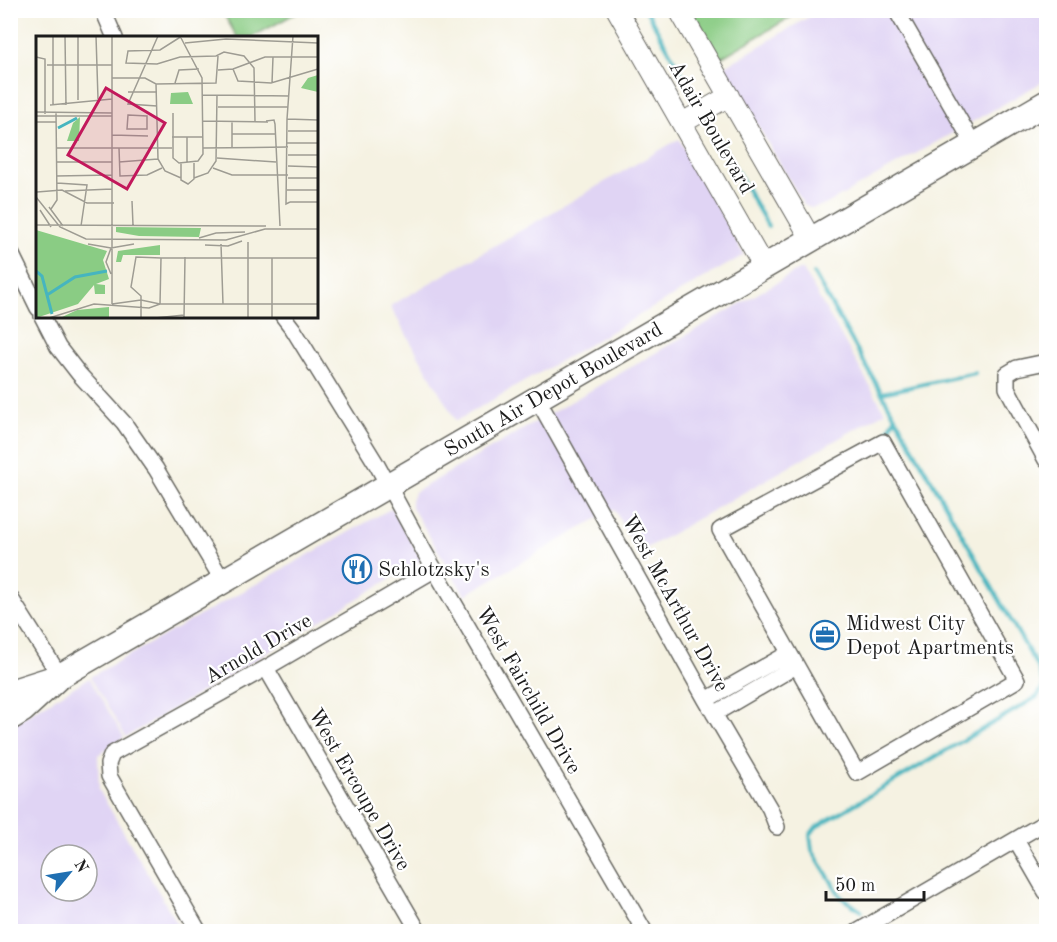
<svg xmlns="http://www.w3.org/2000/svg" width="1057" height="942" viewBox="0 0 1057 942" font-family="'Old Standard TT',serif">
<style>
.built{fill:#e0d4f4;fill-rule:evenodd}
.green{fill:#8acc84;stroke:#537450;stroke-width:1.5}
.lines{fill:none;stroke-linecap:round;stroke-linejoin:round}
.stream{stroke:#46b5bf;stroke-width:4}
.minor-casing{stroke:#686761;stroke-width:18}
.tertiary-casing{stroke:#686761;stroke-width:22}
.primary-casing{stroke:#686761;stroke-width:27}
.minor{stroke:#fff;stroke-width:15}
.tertiary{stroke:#fff;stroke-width:20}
.primary{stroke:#fff;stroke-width:24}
.labels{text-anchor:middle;stroke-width:4.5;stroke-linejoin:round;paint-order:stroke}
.street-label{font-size:21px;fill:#1c1c1c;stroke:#fff}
.poi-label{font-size:21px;fill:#1c1c1c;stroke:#fff;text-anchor:start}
.inset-river{fill:none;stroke:#46b5bf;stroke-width:3}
.inset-road{fill:none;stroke:#9e9c93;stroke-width:1.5}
.view{fill:#c2185b;fill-opacity:0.15;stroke:#c2185b;stroke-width:3}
.inset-edge{fill:none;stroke:#1c1c1c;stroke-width:3}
</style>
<rect width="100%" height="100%" fill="#fff"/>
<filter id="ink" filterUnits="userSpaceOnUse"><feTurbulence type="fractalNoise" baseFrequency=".0167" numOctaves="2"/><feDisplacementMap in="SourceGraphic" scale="12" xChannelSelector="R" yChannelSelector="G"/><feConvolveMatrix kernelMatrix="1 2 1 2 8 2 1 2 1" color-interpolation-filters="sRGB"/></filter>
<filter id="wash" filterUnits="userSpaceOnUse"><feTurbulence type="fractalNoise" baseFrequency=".008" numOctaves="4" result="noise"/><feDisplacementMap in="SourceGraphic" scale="24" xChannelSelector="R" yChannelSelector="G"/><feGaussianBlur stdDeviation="1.35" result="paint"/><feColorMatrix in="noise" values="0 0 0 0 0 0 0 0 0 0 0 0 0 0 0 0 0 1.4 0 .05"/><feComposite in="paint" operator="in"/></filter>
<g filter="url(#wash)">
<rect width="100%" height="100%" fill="#f5f2e2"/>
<path class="built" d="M819,11H1046V80L825,205L811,208L804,205L724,67Z
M679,139L744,255L456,421L390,306Z
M802,268L885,412L638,553L614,509L465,595L411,506V500L415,492Z
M392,508L422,560L126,737L90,677Z
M89,678L124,737L98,755L99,790L178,925V931H11L10,725ZM51,855H87V891H51Z"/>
<path class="green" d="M222,11H300L252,37H237Z
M691,11H787L791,17L719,59Z"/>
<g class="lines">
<path class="stream" d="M646,10L693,93
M709,123L768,226
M814,274L1038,668L1044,685L1037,697L816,827L810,835L812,850L841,897L861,911
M882,393L975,373
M884,439L895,418
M885,930L887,932"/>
</g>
</g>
<g filter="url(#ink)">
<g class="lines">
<g class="minor-casing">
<path id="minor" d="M103,10L115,38
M896,10L974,145
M10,251L38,308
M42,316L58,347L79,374L124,423L156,469L223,581
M283,316L293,329L377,465L425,553L645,932
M1046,362L1017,368L1007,374V388L1046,460
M538,400L706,700L770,809L777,827
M883,442L1017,680L857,773L720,530Z
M10,597L60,676
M266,668L419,932
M706,700L789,653
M714,714L796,666
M1016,840L1046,892
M199,932L109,776L108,764L112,754L266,668L434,570
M857,932L1046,822"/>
</g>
<g class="tertiary-casing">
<path id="tertiary" d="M617,10L764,267
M679,10L811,239
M682,123L729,96"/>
</g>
<g class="primary-casing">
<path id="primary" d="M10,692L54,678
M10,718L23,710L60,676L1046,103"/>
</g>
<use href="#minor" class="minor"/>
<use href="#tertiary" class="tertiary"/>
<use href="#primary" class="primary"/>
</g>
</g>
<defs>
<g id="restaurant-ring" transform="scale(1.5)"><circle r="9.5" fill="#fff" stroke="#1f6fb2" stroke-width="1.5"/><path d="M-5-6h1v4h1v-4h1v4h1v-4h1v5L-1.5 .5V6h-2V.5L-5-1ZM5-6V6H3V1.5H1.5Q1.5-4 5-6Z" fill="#1f6fb2"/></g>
<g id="office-ring" transform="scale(1.5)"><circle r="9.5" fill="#fff" stroke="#1f6fb2" stroke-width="1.5"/><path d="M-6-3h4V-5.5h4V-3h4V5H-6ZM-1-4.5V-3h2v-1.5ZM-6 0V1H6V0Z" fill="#1f6fb2"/></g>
</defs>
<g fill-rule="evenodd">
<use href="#restaurant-ring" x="357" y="569"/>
<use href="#office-ring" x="825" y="635"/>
</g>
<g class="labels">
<g class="street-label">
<text transform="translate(712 127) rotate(60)" y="7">Adair Boulevard</text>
<text transform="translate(553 389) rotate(-30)" y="7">South Air Depot Boulevard</text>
<text transform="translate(676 603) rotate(61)" y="7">West McArthur Drive</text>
<text transform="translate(258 648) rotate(-30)" y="7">Arnold Drive</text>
<text transform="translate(529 690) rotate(60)" y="7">West Fairchild Drive</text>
<text transform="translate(360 789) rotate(60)" y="7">West Ercoupe Drive</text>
</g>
<g class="poi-label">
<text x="378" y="576">Schlotzsky's</text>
<text x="846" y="630">Midwest City<tspan x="846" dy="24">Depot Apartments</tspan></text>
</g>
</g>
<g transform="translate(36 36)">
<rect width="282" height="282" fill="#f5f2e2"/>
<path d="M282,39V56L265,52L272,42ZM152,56L157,68H134L135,57ZM44,81L43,105H31L37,87ZM80,191L165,192L163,201L103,200L80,196ZM0,194L71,215L67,224L73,243L60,248L69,249V258H59L58,249L42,268L0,282ZM124,209V219H87L85,226H80L82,215ZM73,271V282H24L41,274Z" fill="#8acc84"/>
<path class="inset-river" d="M22,92L41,82M0,235L6,240L16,278M11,259L39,241L71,235"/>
<path class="inset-road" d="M29,0L30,69M42,0V64M60,0L62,63M76,0V268M146,0L124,14L92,15L90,27L121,28L144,21L180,20L188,16L208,20L218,32L219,85M149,7L190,3L282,7M0,21L9,23V78M11,29H76M197,33L202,45L235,47L282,33M182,34L197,33L229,21H282M76,42H109L120,48L180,47L182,20M139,47L143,34L163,33M236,47L237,21M120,48L122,123L129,135L145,142M92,56H121M166,59L253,60M14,69L76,63M17,69V0M121,70L92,68L122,0M182,71H252M0,76L76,77M137,77V122L143,127L162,125L167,118L166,42L144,0M92,79L111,80V93H91ZM0,80H76M251,83L282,84M166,85L232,86M196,85V112M230,85L238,84L239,88L244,190M0,86H20M252,95H282M196,98H240M76,99L112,100M136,101H167M151,101V127M251,107H282M20,112H136M83,112L84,140L111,139L126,132M167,112L252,111M252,119H282M181,122L240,126M20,126H76M83,126L122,123M145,127V144L152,148L158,143V127M252,130L282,131M177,132L196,139H252M20,140L76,139M158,142L172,137L180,125L181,59M252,142H282M21,147L51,149L45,190M251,154H282M29,155L76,153M1,156L26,154L51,167H78M0,161L24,191L50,203L190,204L229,193H282M96,165L97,189M254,166L250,168L251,83L257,0M254,166H282M13,171L27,190M15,173L21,164L20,76M4,174L15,191M0,189L230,190M163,202L180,197L209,196M52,208L75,212L98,208M185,208L187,268M169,209L192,210L206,205M75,238L70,226L75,212M76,268L105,264L124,268M124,268L125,222H282M13,282L58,268L113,272L124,268H282M105,282V260L95,251L100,221L125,222M119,282L148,279M148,282L149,221M212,282V206M236,282V222"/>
<path class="view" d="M70,52L129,87L91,153L32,119Z"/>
<rect width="282" height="282" class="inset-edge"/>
</g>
<rect width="1057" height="942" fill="none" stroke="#fff" stroke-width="36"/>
<g transform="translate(69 873) rotate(60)"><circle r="28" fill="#ffffff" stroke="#a4a4a4" stroke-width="1.5"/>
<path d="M0-4.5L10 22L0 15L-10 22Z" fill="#1f6fb2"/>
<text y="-9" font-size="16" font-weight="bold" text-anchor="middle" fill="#1c1c1c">N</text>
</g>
<path d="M826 891v9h98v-9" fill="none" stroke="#1c1c1c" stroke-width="3"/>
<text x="835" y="891" font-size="18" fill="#1c1c1c" stroke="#ffffff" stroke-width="4.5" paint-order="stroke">50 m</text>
</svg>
